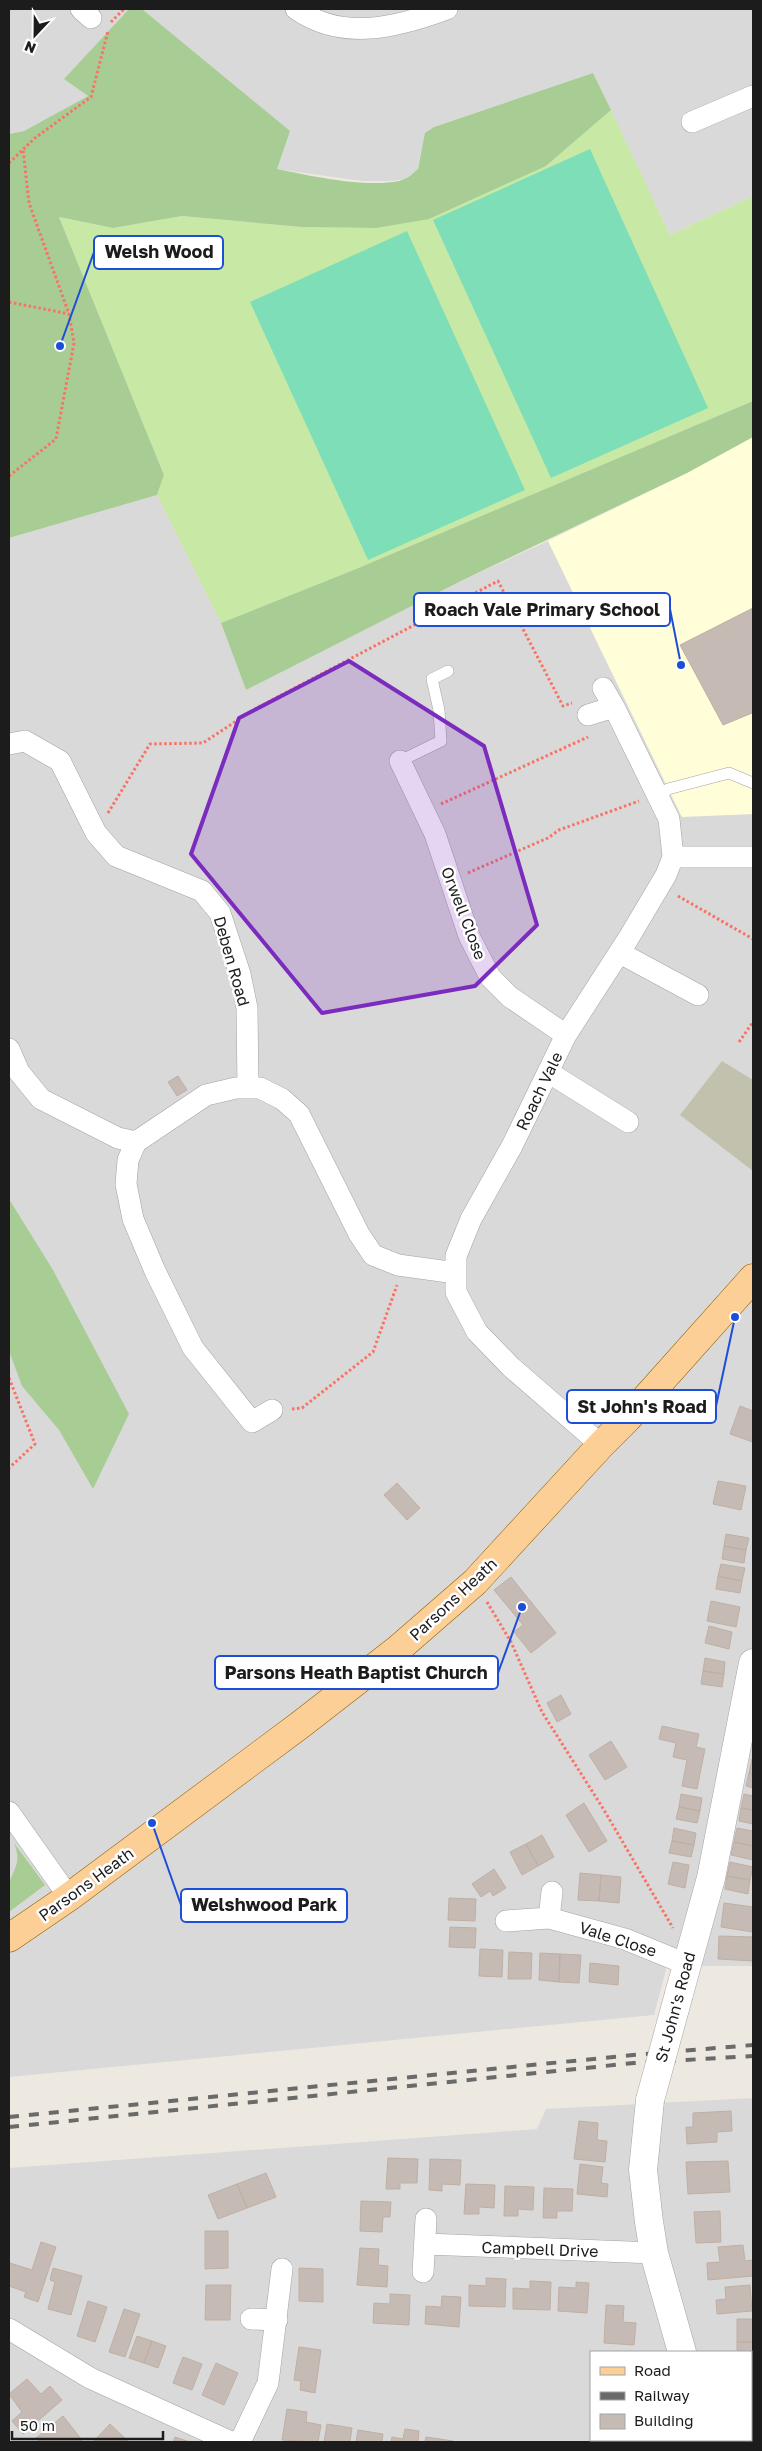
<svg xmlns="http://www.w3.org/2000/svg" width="762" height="2451" viewBox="0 0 762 2451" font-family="'Golos Text',sans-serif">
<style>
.residential{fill:#dad9d9;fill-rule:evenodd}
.education{fill:#fffed8}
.construction{fill:#c2c1ad}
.grass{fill:#c8e9a5}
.forest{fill:#a7cd95}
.pitch{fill:#7ddeb7}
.building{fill:#c5bbb4;stroke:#bfafa3}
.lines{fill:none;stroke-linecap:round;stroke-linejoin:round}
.service-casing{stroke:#a3a3a3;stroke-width:12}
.minor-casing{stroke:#a3a3a3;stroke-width:22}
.tertiary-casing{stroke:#a3a3a3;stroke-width:29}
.primary-casing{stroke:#936000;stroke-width:29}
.path{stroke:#fa7265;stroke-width:3;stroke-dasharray:2.5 2.5;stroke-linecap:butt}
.service{stroke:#fff;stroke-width:11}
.minor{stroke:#fff;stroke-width:21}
.tertiary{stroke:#fff;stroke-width:28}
.primary{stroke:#fccf97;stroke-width:28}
.rail{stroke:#6a6a6a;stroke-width:4;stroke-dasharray:10 10;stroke-linecap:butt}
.tertiary-bridge-casing{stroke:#a3a3a3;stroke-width:29;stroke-linecap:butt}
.tertiary-bridge{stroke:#fff;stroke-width:28}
.marked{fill:#7b2cbf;fill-opacity:0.2;stroke:#7b2cbf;stroke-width:4;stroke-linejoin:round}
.labels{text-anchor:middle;stroke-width:5;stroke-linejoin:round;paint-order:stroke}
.street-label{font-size:16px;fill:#1c1c1c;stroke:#fff}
.leader{fill:none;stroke:#1d4ed8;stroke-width:2}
.callout-dot{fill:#1d4ed8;stroke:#fff;stroke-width:2}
.callout{fill:#fff;stroke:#1d4ed8;stroke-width:2}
.callout-label{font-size:18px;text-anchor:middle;font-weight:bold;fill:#1c1c1c}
</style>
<rect width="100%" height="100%" fill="#ede9e1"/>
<path class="residential" d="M9,9H129L65,79L88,96L24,131L9,134Z
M142,9H753V196L670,235L593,73L434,127L421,152L418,169L405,179L392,181H362L276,169L289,131Z
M157,495L221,623L246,690L463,580L548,541L681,816L753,814V1966H667L654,2015L9,2077V538Z
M753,2098V2442H9V2168L537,2129L546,2109ZM591,2352H751V2440H591Z"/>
<path class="education" d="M753,437V814L682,817L548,541L687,473Z"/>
<path class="construction" d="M722,1061L753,1080V1171L680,1115Z"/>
<path class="grass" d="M611,110L670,235L753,196V401L356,569L221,623L157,495L164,475L59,217L113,228L182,216L301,227L376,228L546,166Z"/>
<path class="forest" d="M129,9H142L290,131L277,169C311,176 365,188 399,181C407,179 412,174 418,169L425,133L434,127L593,73L611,110L546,166L429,219L376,228L301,227L182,216L113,228L59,217L164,475L157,495L9,538V134L24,131L88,96L64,79Z
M753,401V437L687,473L463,580L246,690L221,623L356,569Z
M9,1199L53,1270L129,1414L93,1489L59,1430L22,1386L9,1351Z
M14,1843L45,1885L9,1912C9,1904 6,1891 9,1884C14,1866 22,1864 14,1843Z"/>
<path class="pitch" d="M590,149L708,408L551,478L433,220Z
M407,231L525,490L368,560L250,302Z"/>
<path class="building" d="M753,608V715L752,713L723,725L680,645Z
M178,1076L187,1090L177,1096L168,1082Z
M740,1406L753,1411V1442L730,1434Z
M718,1481L746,1486L741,1510L713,1504Z
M397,1483L420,1508L407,1520L384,1495Z
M726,1534L749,1538L746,1550L724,1546Z
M724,1546L746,1550L744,1563L722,1559Z
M721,1564L745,1568L742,1581L718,1576Z
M718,1576L742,1581L740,1593L716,1589Z
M511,1577L556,1633L531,1653L514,1632L523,1625L494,1590Z
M711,1601L740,1607L736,1627L707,1621Z
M709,1626L732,1632L729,1649L705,1643Z
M705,1658L725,1662L724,1674L703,1671Z
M703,1671L724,1674L722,1687L701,1684Z
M561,1695L571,1714L557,1722L547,1703Z
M662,1726L699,1734L696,1747L705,1749L697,1789L682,1786L687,1760L673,1757L676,1743L659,1739Z
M611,1741L627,1767L605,1780L589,1755Z
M752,1759H753V1774L749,1773Z
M749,1773L753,1774V1788L746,1786Z
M681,1794L702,1798L700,1811L679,1807Z
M744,1794L753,1796V1810L741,1808Z
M584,1803L607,1841L589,1852L566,1815Z
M679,1807L700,1811L697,1823L676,1819Z
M741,1808L753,1810V1824L739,1821Z
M674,1828L696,1833L694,1845L672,1841Z
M737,1828L753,1831V1846L734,1842Z
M542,1835L554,1857L538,1866L526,1844Z
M672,1841L694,1845L691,1857L669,1853Z
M734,1842L753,1846V1860L731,1855Z
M526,1844L538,1866L522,1875L510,1852Z
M673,1862L689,1865L685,1888L668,1884Z
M730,1862L753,1867L750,1880L727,1876Z
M494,1869L506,1888L493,1896L490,1891L481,1897L472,1884Z
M580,1873L601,1875L599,1901L578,1900Z
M601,1875L621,1877L619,1903L599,1901Z
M727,1876L750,1880L748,1894L725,1889Z
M449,1898L476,1899L475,1921L448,1920Z
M724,1903L753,1907V1932L721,1927Z
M450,1927L476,1928L475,1948L449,1947Z
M719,1936L753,1937V1961L718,1959Z
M480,1949L503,1950L502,1977L479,1976Z
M509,1952L532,1953L531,1979H508Z
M540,1953L560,1954L559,1982L539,1980Z
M560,1954L581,1955L579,1983L559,1982Z
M590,1963L619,1966L618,1985L589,1982Z
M731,2111L732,2131L717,2132V2142L687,2144L686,2127H693V2113Z
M579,2121L598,2123L597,2140L607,2141L605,2162L574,2159Z
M388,2158L418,2159L417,2183H400V2189H386Z
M430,2159L461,2160L460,2185L442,2184V2191L429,2190Z
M728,2161L730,2192L688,2194L686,2162Z
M580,2164L603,2167L601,2183L608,2184L607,2197L577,2194Z
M266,2173L276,2197L247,2208L237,2184Z
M237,2184L247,2208L218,2219L208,2195Z
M466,2184L495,2185L494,2208L479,2207V2214H464Z
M505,2186L534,2187L533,2210L518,2209V2216H504Z
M544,2188L573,2189L572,2211H557V2218H543Z
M361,2201L391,2202L390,2217H383L382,2232L360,2231Z
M720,2211L721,2242L696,2243L694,2212Z
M205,2231H228V2268L205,2269Z
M41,2242L56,2247L38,2302L24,2297L26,2292L9,2286V2267L10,2263L32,2270Z
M743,2245L745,2261L753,2260V2276L708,2280L707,2263L720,2262L718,2247Z
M360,2248L379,2249L378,2265L388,2266L387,2287L357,2285Z
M53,2268L82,2276L71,2315L48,2309L55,2282L50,2280Z
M299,2268L323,2269V2302L299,2301Z
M486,2278L506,2279L505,2307L469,2306V2285L486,2286Z
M530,2281L551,2282L550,2310L513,2309V2288L530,2289Z
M576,2282L589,2283L587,2313L558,2311L559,2287L576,2288Z
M206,2285H231L230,2320H205Z
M750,2285L752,2311L717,2314L716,2300L726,2299L725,2287Z
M390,2294L410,2295L409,2325L373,2323L374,2303L390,2304Z
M442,2296L461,2297L459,2327L425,2324L426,2306L441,2307Z
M88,2301L107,2307L95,2342L77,2336Z
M606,2305L624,2306L623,2322L636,2323L634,2345L604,2343Z
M124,2309L140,2314L125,2357L109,2352Z
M737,2319H753V2342H737Z
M137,2336L152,2341L144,2363L129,2358Z
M152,2341L166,2346L158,2368L144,2363Z
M737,2342H753V2364H751V2352H737Z
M299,2347L321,2350L315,2393L300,2390L301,2381L294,2380Z
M183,2357L202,2364L192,2390L173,2383Z
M216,2363L238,2373L224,2405L202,2395Z
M751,2373H753V2413H751Z
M27,2379L41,2394L50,2386L62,2400L23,2434L12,2421L22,2412L9,2394Z
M287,2409L307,2412L306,2422L321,2425L318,2442L282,2440Z
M63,2416L82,2440L79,2442H40L36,2438Z
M751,2421H753V2442H748V2440H751Z
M110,2424L129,2442H93Z
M327,2424L352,2428L350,2442H324Z
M405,2429L419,2431L418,2442H391L392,2437L403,2439Z
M358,2430L383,2434L382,2442H356Z
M175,2437L190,2442H173Z
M426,2437L453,2441V2442H425Z"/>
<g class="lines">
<g class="service-casing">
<path id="service" d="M400,761L441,741L439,710L432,679L448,671
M659,798L668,789L729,773L753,783"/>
</g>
<g class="minor-casing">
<path id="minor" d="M81,9L91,18
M296,9C343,42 398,27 447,9
M692,122L753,96
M603,688L614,707
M588,715L614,707L669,819L673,857L666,875L628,939L566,1035L512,1146L471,1219L456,1256V1292L477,1332L511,1367L601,1445
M9,744L25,741L60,761L96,833L116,856L202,891L220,913L240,974L247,1008L248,1087
M400,761L435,834L469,936L490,977L510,997L566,1035
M673,857H753
M620,953L698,995
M9,1049L19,1072L41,1099L118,1138L136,1142
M548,1072L628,1122
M272,1410L252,1422L193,1348L155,1271L133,1219L126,1184L128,1160L136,1142L206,1095L236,1088H260L282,1099L299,1114L359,1234L373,1255L398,1265L456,1273
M9,1812L69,1897
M549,1918L552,1892
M506,1921L549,1918L625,1939L686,1964
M426,2244L654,2253
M423,2272L426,2219
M251,2319L277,2320
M9,2329L90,2378L231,2442
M240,2442L268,2383L282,2269"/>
</g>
<g class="tertiary-casing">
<path id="tertiary" d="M679,1994L711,1878L753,1663
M650,2100L643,2170L649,2222L654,2253L682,2352
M706,2440L707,2442"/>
</g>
<g class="primary-casing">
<path id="primary" d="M9,1938L69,1897L300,1725L398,1649L475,1582L601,1445L627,1419L753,1278"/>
</g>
<path class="path" d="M111,22L124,9
M9,163L35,138L91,97L108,31
M9,302L69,314
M9,476L56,439L74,343L69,314L29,203L23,149
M441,804L588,737
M108,813L150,744L203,743L253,710L498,581L563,706L572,703
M468,873L548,838L559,830L639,801
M678,896L753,939
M739,1042L753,1022
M9,1378L35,1444L9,1468
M292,1409L302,1408L373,1352L397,1285
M487,1602L511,1642L542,1712L604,1810L673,1928"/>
<use href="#service" class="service"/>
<use href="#minor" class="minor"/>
<use href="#tertiary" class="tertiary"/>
<use href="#primary" class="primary"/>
<path class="rail" d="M9,2117L633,2055L753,2045
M9,2127L634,2063L753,2056"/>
<g class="tertiary-bridge-casing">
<path id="tertiary-bridge" d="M650,2100L679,1994"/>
</g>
<use href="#tertiary-bridge" class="tertiary-bridge"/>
</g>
<path class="marked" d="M349,661L484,746L537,925L475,986L322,1013L191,854L239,718Z"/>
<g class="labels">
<g class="street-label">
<text transform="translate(464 913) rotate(69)" y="6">Orwell Close</text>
<text transform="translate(232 961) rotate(74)" y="6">Deben Road</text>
<text transform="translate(539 1091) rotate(-64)" y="6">Roach Vale</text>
<text transform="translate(453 1599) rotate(-43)" y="6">Parsons Heath</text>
<text transform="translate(86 1884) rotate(-36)" y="6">Parsons Heath</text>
<text transform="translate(618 1939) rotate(18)" y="6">Vale Close</text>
<text transform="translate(675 2007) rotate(-75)" y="6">St John's Road</text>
<text transform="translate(540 2249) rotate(2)" y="6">Campbell Drive</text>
</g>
</g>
<path class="leader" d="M60 346L94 252M681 665L670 609M735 1317L716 1406M522 1607L498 1673M152 1823L181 1905"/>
<g class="callout-dot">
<circle cx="60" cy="346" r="5"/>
<circle cx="681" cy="665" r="5"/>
<circle cx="735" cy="1317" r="5"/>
<circle cx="522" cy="1607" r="5"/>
<circle cx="152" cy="1823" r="5"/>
</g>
<g class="callout">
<rect x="94" y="236" width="129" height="33" rx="5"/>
<rect x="414" y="593" width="256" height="33" rx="5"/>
<rect x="567" y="1390" width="149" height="33" rx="5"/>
<rect x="215" y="1656" width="283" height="33" rx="5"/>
<rect x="181" y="1889" width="166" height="33" rx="5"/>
</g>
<g class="callout-label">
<text x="159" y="258">Welsh Wood</text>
<text x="542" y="616">Roach Vale Primary School</text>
<text x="642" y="1413">St John's Road</text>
<text x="356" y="1679">Parsons Heath Baptist Church</text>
<text x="264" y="1911">Welshwood Park</text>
</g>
<rect width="762" height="2451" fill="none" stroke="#1c1c1c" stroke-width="20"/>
<rect x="590" y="2351" width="162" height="90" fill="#ffffff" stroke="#a4a4a4"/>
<rect x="600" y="2367" width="25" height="8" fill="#fccf97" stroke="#a4a4a4"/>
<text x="634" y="2376" font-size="15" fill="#1c1c1c">Road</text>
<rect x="600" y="2392" width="25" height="8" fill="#6a6a6a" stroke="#a4a4a4"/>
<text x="634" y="2401" font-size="15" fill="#1c1c1c">Railway</text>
<rect x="600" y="2414" width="25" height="15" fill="#c5bbb4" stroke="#a4a4a4"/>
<text x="634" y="2426" font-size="15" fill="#1c1c1c">Building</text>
<g transform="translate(35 35) rotate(202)" stroke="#ffffff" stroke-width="4" paint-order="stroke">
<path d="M0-4L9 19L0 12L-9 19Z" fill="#1c1c1c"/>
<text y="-8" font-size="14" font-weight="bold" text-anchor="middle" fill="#1c1c1c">N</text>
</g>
<path d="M12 2431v8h151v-8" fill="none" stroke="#1c1c1c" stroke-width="2.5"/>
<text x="20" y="2431" font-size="15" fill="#1c1c1c" stroke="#ffffff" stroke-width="4" paint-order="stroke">50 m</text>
</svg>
